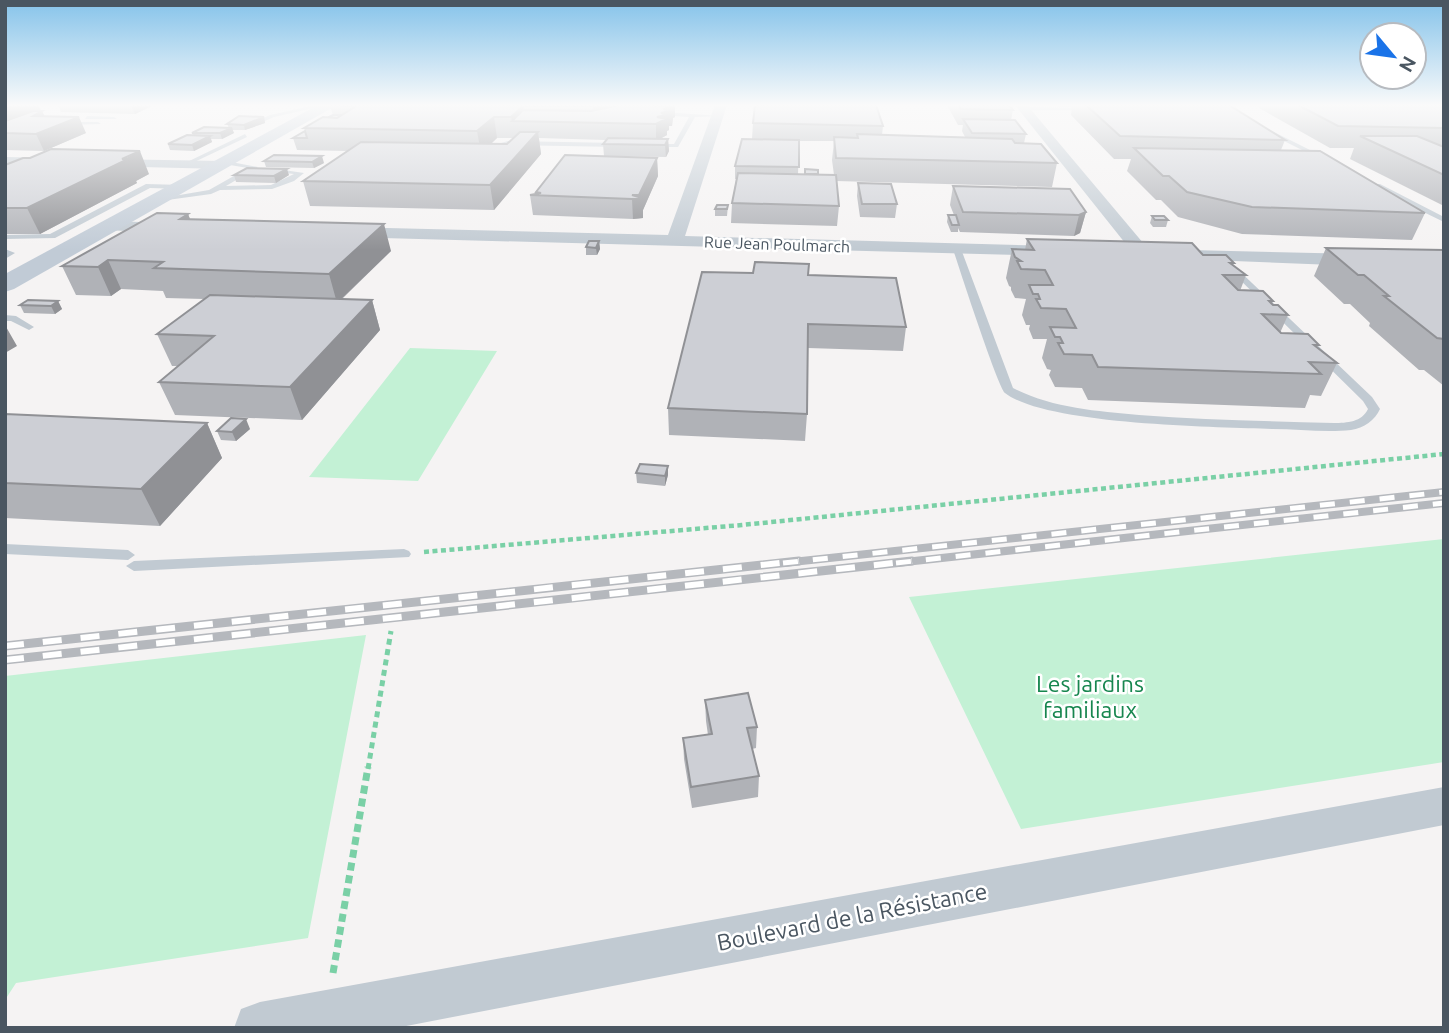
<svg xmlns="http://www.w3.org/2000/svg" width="1449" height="1033" viewBox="0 0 1449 1033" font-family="Ubuntu,sans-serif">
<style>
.green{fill:#c3f1d5}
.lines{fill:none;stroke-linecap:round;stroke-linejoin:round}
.path-far2{stroke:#7ad0a6;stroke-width:4.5;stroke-dasharray:5 3.5;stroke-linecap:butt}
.path-far1{stroke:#7ad0a6;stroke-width:5;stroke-dasharray:6 4.5;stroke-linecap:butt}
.path{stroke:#7ad0a6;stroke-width:7;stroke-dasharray:8 5;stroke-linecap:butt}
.lane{fill:#c1cad2;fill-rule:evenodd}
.street{fill:#c1cad2;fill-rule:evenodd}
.secondary{fill:#c1cbd6;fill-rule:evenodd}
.rail-far1-casing{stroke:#b5b8bd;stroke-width:8}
.rail-casing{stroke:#b5b8bd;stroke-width:9}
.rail-far1{stroke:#fff;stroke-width:5;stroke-dasharray:15;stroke-linecap:butt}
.rail{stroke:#fff;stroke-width:6;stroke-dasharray:19;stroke-linecap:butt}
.wall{fill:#b0b2b7;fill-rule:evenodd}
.shaded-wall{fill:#909195}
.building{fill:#cdcfd5;stroke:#909195;stroke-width:2}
.labels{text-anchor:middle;stroke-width:5;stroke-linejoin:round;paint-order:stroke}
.far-street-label{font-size:16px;fill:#4a5661;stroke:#fff}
.near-park-label{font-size:23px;fill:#17864f;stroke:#fff}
.near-street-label{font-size:23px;fill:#4a5661;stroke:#fff}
</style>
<rect width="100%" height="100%" fill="#f5f3f3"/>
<path class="green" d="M410,348L497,351L418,481L309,477Z
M1444,539V762L1021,829L909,597Z
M366,635L308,938L16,983L5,1000V676Z"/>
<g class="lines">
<path class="path-far2" d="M424,552L742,525L1444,454"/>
<path class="path-far1" d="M368,769L391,631"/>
<path class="path" d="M333,973L368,767"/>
<path class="lane" d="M315,105H327L274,117L258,124L255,122L270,115Z
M646,105H652L649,111L720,116L695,117L678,147H651L649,144H674L689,117L644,114Z
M1024,107L1090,108L1093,110H1022Z
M87,116L114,117L117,119H85Z
M64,122H98L101,124L62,125Z
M1268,129L1326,158L1327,159L1322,160L1266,132Z
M245,134L247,137L188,165L183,164Z
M508,141L620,143L623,145L620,147L508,145L498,147L492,154L487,153L494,145Z
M226,161L258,167L226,186L271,185L294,174L268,171L270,168L304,173L294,181L272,189L220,190L211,194L160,201L156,199L209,190L248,168L224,164Z
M146,184L183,185L187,187L183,189L150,188L55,238L5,239V235L50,234Z
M1374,184H1380L1444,217V222L1374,188Z
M957,246L961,249L1013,388C1052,408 1096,411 1139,415C1204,420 1269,421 1334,423C1347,423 1362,422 1368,409L1363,401L1229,269V265L1232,264L1372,397L1380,409C1375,420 1364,428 1351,430C1326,433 1298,429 1272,429C1216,427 1046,425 1005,393C998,387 959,268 953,249Z
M5,249L15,253L5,259Z
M5,315L16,316L34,327L29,330L11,321H5Z
M5,544L128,550L135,555L128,560L5,554Z
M404,549L409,551L411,554L409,557L134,571L126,566L134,561Z"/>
<path class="street" d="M715,105H727L685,236L1052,246L1061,251L1052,256L346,237L337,232L346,227L668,235Z
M1015,105H1027L1149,250L1152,254L1149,258H1137Z
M5,157L55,158L62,162L55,166L5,165Z
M105,159L223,161L230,165L223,169L100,166V160Z
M110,221L173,223L182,228L173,233L104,230L102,226L104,222Z
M1189,250L1359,254L1368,260L1359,266L1183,259L1180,255L1183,251Z
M1444,787V825L396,1028H234L241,1009L260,1002Z"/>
<path class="secondary" d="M318,105H337L14,289L5,292V274Z"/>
<g class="rail-far1-casing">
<path id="rail-far1" d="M783,563L1444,492
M896,563L1444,503"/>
</g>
<g class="rail-casing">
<path id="rail" d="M5,646L799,561
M5,660L912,561"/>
</g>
<use href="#rail-far1" class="rail-far1"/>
<use href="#rail" class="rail"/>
</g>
<path class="wall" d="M5,105H38L45,117L86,133L44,151L5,150Z
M58,105H154L135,114L61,112Z
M675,105V117L673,118L672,126H669V130L667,131V135L660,139H668L669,151L666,157L604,156L603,144L606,140L539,138L541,154L494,210L310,206L303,181L348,151L297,150L293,138L305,131L304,128L333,115L330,106ZM497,138H514L507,144H491Z
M947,105H1009L1013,110L1011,120L1026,134L1024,143L1057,163L1052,187L836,181L839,206L837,226L731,223L732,203L736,179H735V166L752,139L753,123L883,126L882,135L965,137L962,131L963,125H958ZM799,141H834L832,160L834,175L798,174Z
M1059,105H1229L1285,140L1281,150L1425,213L1412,240L1242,234L1178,217L1161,200H1156L1127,171L1131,159H1114L1071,115L1072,107H1061Z
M1260,105H1444V206L1350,159L1354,148H1330L1259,108Z
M264,117L265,123L245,130H232L234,133L222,139H211L212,142L194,151L170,150L168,144L193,135L192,133L229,128L227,124Z
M657,158L658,176L643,210V218L633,219L533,215L530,195L536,194V192Z
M264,161L324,163L314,168L266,167Z
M5,165L149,174L136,181L137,183L40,234H5Z
M234,175H289L276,183L236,182Z
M858,183L897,204L895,218L860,217L857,196Z
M953,186L1086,212L1080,233L1074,236L960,232L958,228V232H951L947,222L948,215H954L950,205Z
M728,205L727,216H715V209Z
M188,214L190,219L391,251L342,299L372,300L380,330L302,420L175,415L159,382L178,366H172L157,334L204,299L166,298L163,291L121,289L111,296L76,295L62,266Z
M1152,216L1168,220L1166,227H1153L1150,223Z
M1027,239L1203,255L1234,263L1233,265L1246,275L1240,291L1273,301L1272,304L1288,315L1280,333L1319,345L1317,347L1337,363L1321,396L1310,395L1305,408L1088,400L1082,388L1055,387L1049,375L1051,370L1047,369L1042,358L1047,339H1033L1029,329L1030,325H1026L1022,315L1026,299L1015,298L1011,290V287L1009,286L1006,278L1012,249L1025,250Z
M599,241L600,249L597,255H586V247Z
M1326,248L1444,250V386L1424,370H1419L1369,326L1370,323L1350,304H1344L1314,276Z
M809,264V275L906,327L903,351L808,348L807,414L805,441L669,435L668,408L753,273Z
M58,301L62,309L55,314L24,313L20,305Z
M5,414L207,423L222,458L160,526L5,518Z
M250,429L236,441L221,440L217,431Z
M636,473L668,475L665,486L637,483Z
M705,700L757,727L756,748L752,749L759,776L758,797L692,808L684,759L683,738L708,735L706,721Z"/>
<path class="shaded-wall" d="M12,105H38L41,112L42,111L50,127L79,117L86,133L44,151L36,134L5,126V108Z
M131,105H154L135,114Z
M598,105H646L595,123L593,106Z
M665,105H675V117L673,118L672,126H669V130L667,131V135L656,141V124L657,117Z
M523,106L525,122L512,121L511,117Z
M264,117L265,123L245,130L244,125Z
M494,117L497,138L481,153L477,131Z
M232,128L234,133L222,139L220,133Z
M538,132L541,154L494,210L490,185Z
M210,136L212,142L194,151L192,145Z
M668,139L669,151L666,157L665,145Z
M140,151L149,174L136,181L137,183L40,234L27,208Z
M322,156L324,163L314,168L312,162Z
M657,158L658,176L643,210V218L633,219L632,199L639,198V195Z
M287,169L289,175L276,183L274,176Z
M1086,212L1080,233L1074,236L1079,215Z
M188,214L198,240L180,219Z
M384,224L391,251L337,303L329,274Z
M599,241L600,249L597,255L596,248Z
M108,260L121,289L111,296L98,267Z
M372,300L380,330L302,420L290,387Z
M58,301L62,309L55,314L51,306Z
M5,325L17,346L5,353Z
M246,419L250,429L236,441L232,432Z
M207,423L222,458L160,526L141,489Z
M668,466V475L665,486V476Z"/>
<path class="building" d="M331,105H598L593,106H523L511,117H494L477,131L304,128L323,117L337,118L356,106Z
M620,105L673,106L663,109L671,110L661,113L669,114L657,117L666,119L656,124L512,121L523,110L591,111Z
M755,105H876L883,126L753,123Z
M959,105H1009L1013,110L961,109Z
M1086,105H1229L1285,140L1120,136Z
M1298,105H1444V128L1338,126Z
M33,111H42L33,116L79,117L36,134L5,133V121Z
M333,115H341L337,118L329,117Z
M239,116L264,117L244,125L227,124Z
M963,119L1015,120L1026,134L972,133Z
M204,127L232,128L220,133H192Z
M305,131L307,138H293Z
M520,132H538L490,185L303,181L361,142L507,144Z
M857,134L1012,139L1015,143L1041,144L1057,163L836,158L834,137L858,138Z
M187,135L210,136L192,145L168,144Z
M1360,136H1417L1444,147V175Z
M608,138L668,139L665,145L603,144Z
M742,139L799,140V167L735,166Z
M1134,148L1320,151L1425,213L1252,207L1187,192L1169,176H1163Z
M51,149L140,151L122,159H128L27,208H5V165L23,158H30Z
M274,155L322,156L312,162L264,161Z
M565,155L657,158L639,195H632L642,198L632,199L530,195L541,193L536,192Z
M247,168L287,169L274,176L234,175Z
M805,169L818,170V174H805Z
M738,173L836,175L839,206L732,203Z
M858,183L891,184L897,204H862Z
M953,186L1070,189L1086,212L1079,215L963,212Z
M717,205H728L727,209H715Z
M157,213L188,214L180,219L384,224L329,274L154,268L163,262L108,260L98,267L62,266Z
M948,215H956L959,225H952Z
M1152,216H1164L1168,220H1155Z
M1027,239L1192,243L1203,255H1226L1234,263H1230L1246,275H1223L1238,290L1263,291L1273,301H1269L1273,305H1278L1288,315L1262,314L1281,333L1308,334L1319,345H1314L1337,363L1309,362L1321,374L1098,367L1092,355L1064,354L1058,343H1063L1060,337H1055L1050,327L1076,328L1066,309L1041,308L1036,299H1040L1038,294H1033L1029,285H1053L1045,270L1021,269L1017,261H1021L1015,257L1012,249L1034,250Z
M589,241H599L596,248L586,247Z
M1326,248L1444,250V339L1437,338L1384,296H1389L1364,275H1358Z
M755,262L809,264L808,275L896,278L906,327L808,324L807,414L668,408L702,272L753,273Z
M210,295L372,300L290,387L159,382L214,336L157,334Z
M28,300L58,301L51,306L20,305Z
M5,414L207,423L141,489L5,483Z
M231,418L246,419L232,432L217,431Z
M640,464L668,466L665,476L636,473Z
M748,693L757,727L747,728L759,776L691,787L683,738L712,734L705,700Z"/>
<linearGradient id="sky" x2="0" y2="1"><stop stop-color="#85c3ea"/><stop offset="0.42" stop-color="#fafafa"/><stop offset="1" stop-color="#fafafa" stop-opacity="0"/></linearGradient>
<rect width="1449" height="250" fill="url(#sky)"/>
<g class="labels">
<g class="far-street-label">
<text transform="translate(777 244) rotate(2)" y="6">Rue Jean Poulmarch</text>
</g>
<g class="near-park-label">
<text x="1090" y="692">Les jardins<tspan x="1090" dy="26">familiaux</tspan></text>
</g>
<g class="near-street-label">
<text transform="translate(852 917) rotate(-11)" y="8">Boulevard de la Résistance</text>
</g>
</g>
<rect width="1449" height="1033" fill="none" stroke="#4a5661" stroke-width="14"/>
<g transform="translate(1393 56) rotate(119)"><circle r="33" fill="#ffffff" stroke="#b7bbc0" stroke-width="2"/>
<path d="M0-5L12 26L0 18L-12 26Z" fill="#1a73e8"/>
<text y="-10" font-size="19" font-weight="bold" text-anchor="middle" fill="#4a5661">N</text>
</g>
</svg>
